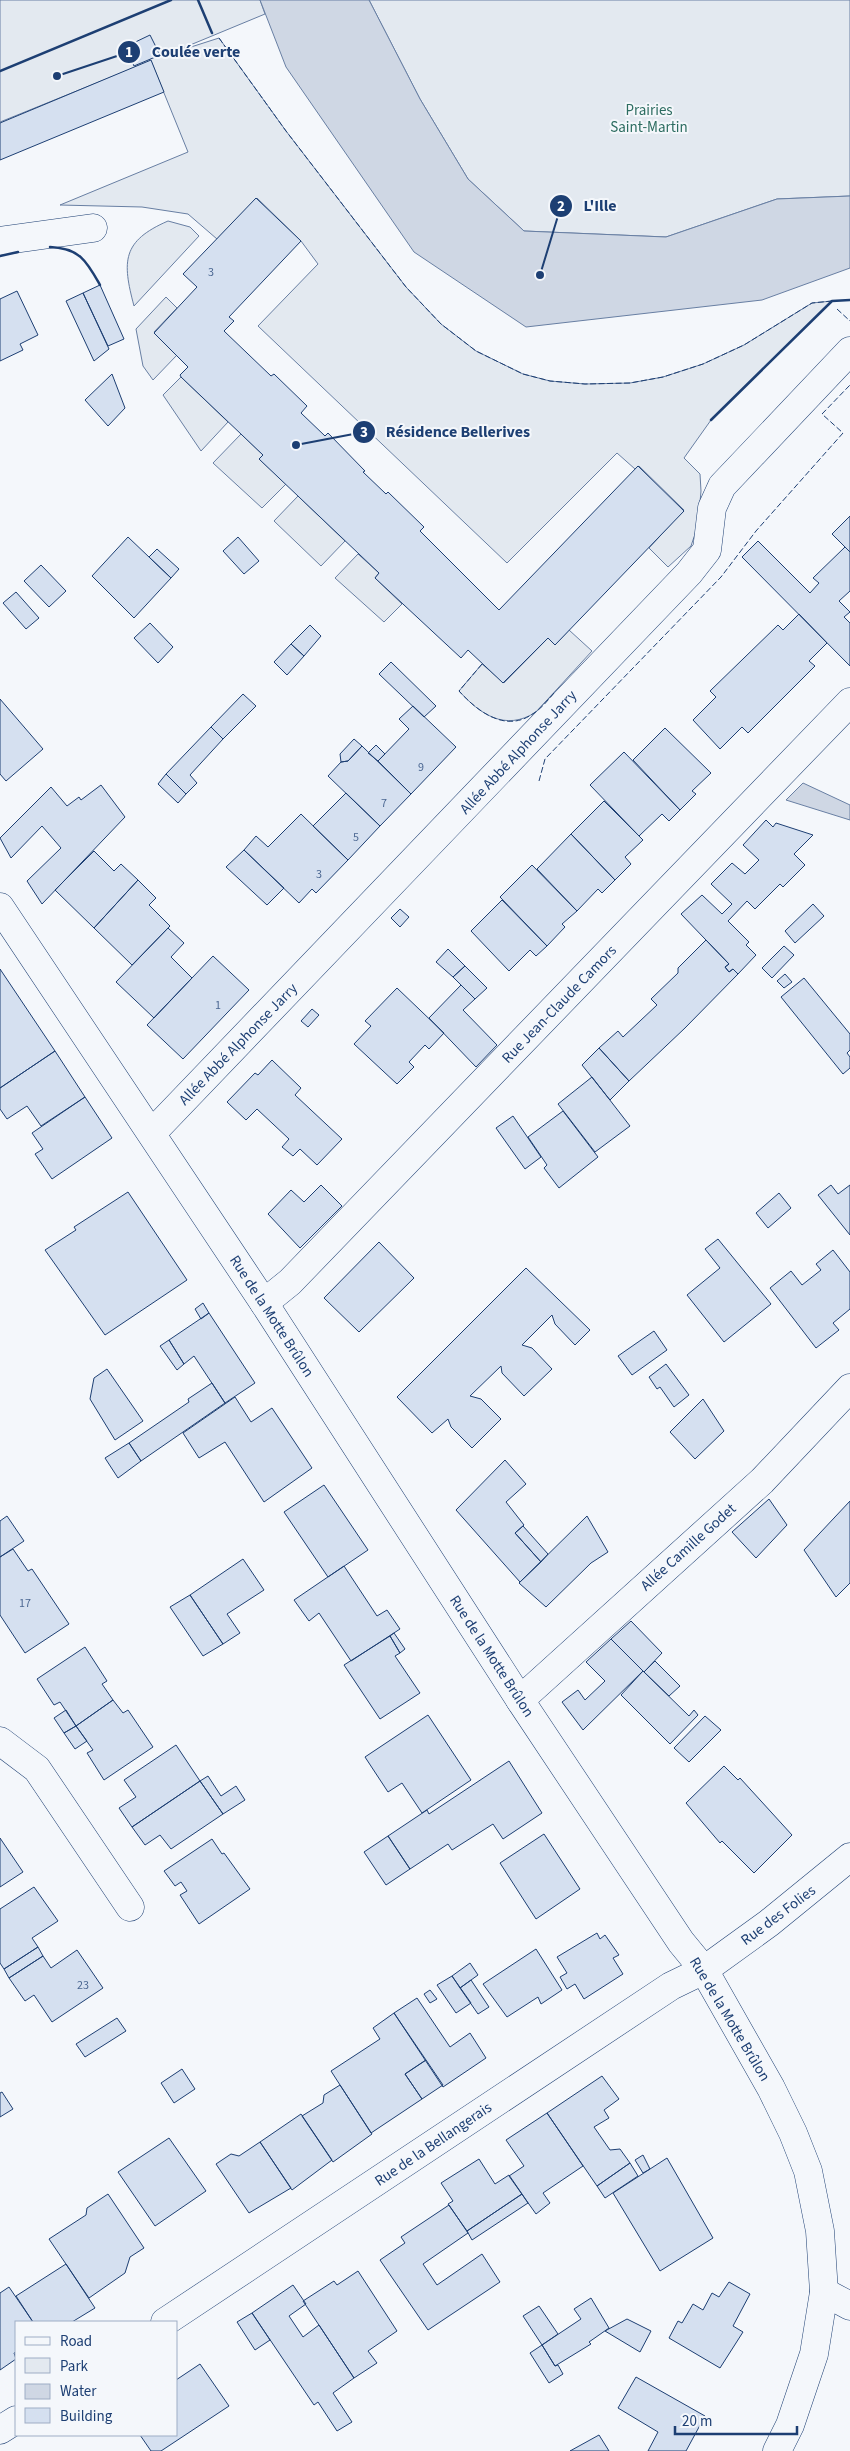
<svg xmlns="http://www.w3.org/2000/svg" width="850" height="2451" viewBox="0 0 850 2451" font-family="'Source Sans 3',sans-serif">
<style>
.green{fill:#e3e9f0;stroke:#687fa3}
.water{fill:#cfd7e4;stroke:#687fa3}
.building{fill:#d5e0f0;stroke:#1d3f73}
.lines{fill:none;stroke-linecap:round;stroke-linejoin:round}
.minor-casing{stroke:#1d3f73;stroke-width:29}
.tertiary-casing{stroke:#1d3f73;stroke-width:29}
.minor{stroke:#f4f7fb;stroke-width:28}
.tertiary{stroke:#f4f7fb;stroke-width:28}
.fence{stroke:#1d3f73;stroke-width:1;stroke-dasharray:6 2.5;stroke-linecap:butt}
.wall{stroke:#1d3f73;stroke-width:2.5}
.labels{text-anchor:middle;stroke-width:4;stroke-linejoin:round;paint-order:stroke}
.number-label{font-size:12px;fill:#4b6792}
.park-label{font-size:15px;fill:#2c6c60;stroke:#f4f7fb}
.street-label{font-size:15px;fill:#1d3f73;stroke:#f4f7fb}
.leader{fill:none;stroke:#1d3f73;stroke-width:2}
.callout-dot{fill:#1d3f73;stroke:#f4f7fb;stroke-width:2}
.mark-label{font-size:15px;text-anchor:middle;font-weight:bold;fill:#fff}
.callout-label{font-size:16px;text-anchor:middle;font-weight:bold;fill:#1d3f73;stroke:#f4f7fb;stroke-width:4;stroke-linejoin:round;paint-order:stroke}
</style>
<rect width="100%" height="100%" fill="#f4f7fb"/>
<path class="green" d="M0,0H260L265,14L166,55L219,38L286,131L406,287L441,324L476,351L523,374L550,381L585,384L630,383L663,377L703,364L744,345L812,303L832,301L711,420L684,458L700,474L701,491L698,525L691,546L668,567L649,548L684,510L639,466L635,469L617,453L507,563L258,326L318,264L301,241L257,198L217,239L188,214L142,207L60,205L188,152L151,61L0,122Z
M369,0H850V196L777,199L666,237L524,231L468,179L420,99Z
M168,221L190,227L199,236L134,306C122,261 122,241 168,221Z
M166,297L177,308L154,332L177,355L153,380L143,366L136,329Z
M181,377L228,422L201,451L163,395Z
M241,434L263,455L259,459L286,484L262,508L213,463Z
M298,496L345,541L321,566L274,521Z
M358,554L379,573L375,578L402,604L384,622L335,578Z
M569,630L592,651L536,712C505,732 480,714 459,691L482,664L504,683L548,638L555,645Z"/>
<path class="water" d="M260,0H369L420,99L468,179L524,231L666,237L777,199L850,196V268L762,300L526,327L414,252L286,67Z
M803,783L850,805V820L786,800Z"/>
<path class="building" d="M150,35L160,55L134,66L125,47Z
M151,60L164,92L0,160V123Z
M256,198L301,241L229,317L234,321L224,331L271,376L274,374L307,406L301,413L325,436L328,433L365,471L363,472L386,494L388,492L424,527L420,531L499,610L638,466L684,511L555,645L548,638L503,683L468,650L461,658L375,578L379,573L259,459L263,455L181,377L180,375L188,367L154,333L197,287L183,274Z
M100,285L124,339L108,346L83,293Z
M17,291L38,335L20,344L23,350L0,361V299Z
M83,293L109,349L94,361L66,301Z
M112,374L125,408L108,426L85,400Z
M850,516V552L832,534Z
M128,537L171,578L134,618L92,576Z
M238,537L259,561L244,574L223,551Z
M758,541L810,593L819,583L813,578L845,547L850,552V591L839,601L850,612L844,617L850,623V666L742,557Z
M157,549L179,569L171,578L149,557Z
M41,565L66,591L49,607L24,581Z
M16,592L39,618L26,629L3,603Z
M799,614L827,643L809,661L815,666L748,733L742,727L720,749L693,720L716,697L710,691L778,625L783,630Z
M150,623L173,647L158,663L134,638Z
M310,625L321,636L304,656L291,644Z
M291,644L304,656L287,675L274,662Z
M391,662L436,706L424,717L379,674Z
M243,694L256,706L223,739L211,727Z
M0,699L43,749L6,781L0,774Z
M413,706L456,747L411,794L378,761L409,729L399,719Z
M211,727L223,739L190,775L197,783L186,794L166,774Z
M665,728L711,773L692,791L696,794L680,810L633,760Z
M354,739L362,746L348,761L341,762L340,754Z
M376,745L385,754L378,761L368,753Z
M362,746L411,794L380,826L328,776L341,762L348,761Z
M624,752L680,810L669,821L662,814L639,836L590,785Z
M166,774L186,794L178,803L158,784Z
M101,785L125,817L42,904L27,881L61,848L42,826L11,858L0,838L51,787L67,806L79,797L81,800Z
M346,793L380,826L348,860L313,826Z
M604,801L643,840L625,857L631,864L615,880L571,834Z
M301,814L348,860L316,893L312,889L299,903L244,850L256,836L268,847Z
M766,820L773,827L776,823L813,835L794,854L805,865L783,887L780,884L755,909L747,901L728,921L749,942L746,945L756,955L738,974L733,969L729,972L725,967L729,964L681,914L702,895L722,914L732,904L711,884L732,863L745,874L759,860L743,845Z
M571,834L615,880L602,893L598,889L577,911L537,869Z
M244,850L284,888L267,905L226,867Z
M94,851L114,871L121,864L138,880L94,928L55,890Z
M532,865L577,911L562,924L565,927L547,946L500,897Z
M138,880L156,898L149,905L170,926L132,965L94,928Z
M502,900L547,946L536,956L530,950L509,971L471,931Z
M813,904L824,916L795,943L785,931Z
M400,909L409,917L400,927L391,918Z
M168,928L184,943L171,957L192,978L154,1018L116,982Z
M706,940L729,964L725,967L729,972L733,969L738,974L685,1028L629,1081L599,1048L618,1031L623,1037L657,1005L651,999L678,973V968Z
M784,946L794,955L772,978L762,968Z
M448,949L465,966L453,977L436,962Z
M213,956L249,990L183,1059L147,1025Z
M465,966L487,988L475,999L453,977Z
M0,969L55,1051L0,1088Z
M785,974L792,982L784,988L777,981Z
M804,978L850,1034V1050L847,1053L850,1057V1068L843,1074L781,997Z
M461,985L475,999L463,1010L497,1045L476,1067L429,1018Z
M397,988L444,1033L429,1049L425,1045L409,1062L414,1067L397,1084L354,1044L371,1026L365,1021Z
M312,1009L319,1015L308,1027L301,1021Z
M599,1048L629,1081L610,1100L582,1065Z
M55,1051L85,1097L41,1126L27,1106L7,1119L0,1109V1088Z
M272,1060L301,1088L295,1095L342,1139L317,1165L300,1149L293,1156L282,1147L289,1139L257,1109L246,1120L227,1102L255,1073L258,1075Z
M592,1077L630,1126L595,1152L558,1104Z
M85,1097L112,1138L52,1179L35,1154L43,1149L32,1133Z
M563,1111L598,1157L559,1188L544,1168L547,1165L528,1137Z
M513,1116L541,1157L525,1169L496,1128Z
M321,1185L342,1206L300,1248L268,1214L291,1190L304,1202Z
M831,1185L838,1194L850,1185V1235L818,1195Z
M128,1192L187,1280L105,1335L45,1250L76,1230L74,1227Z
M779,1193L791,1208L768,1228L756,1213Z
M718,1239L771,1304L724,1342L687,1295L720,1268L705,1249Z
M379,1242L414,1278L359,1332L324,1298Z
M833,1250L850,1272V1309L833,1323L839,1330L816,1348L770,1288L791,1271L802,1285L821,1270L816,1264Z
M526,1268L590,1330L575,1345L555,1324L552,1315L522,1345L532,1348L552,1369L524,1396L502,1373L501,1366L470,1396L481,1399L501,1419L472,1448L451,1427L448,1419L432,1433L397,1397Z
M203,1303L209,1313L201,1319L195,1309Z
M209,1313L255,1383L225,1403L194,1356L184,1364L169,1340Z
M654,1331L667,1350L632,1375L618,1356Z
M169,1340L184,1364L177,1370L160,1346Z
M666,1364L689,1395L674,1407L660,1387L657,1389L649,1377Z
M107,1369L143,1421L115,1440L90,1399L94,1378Z
M212,1383L225,1403L141,1461L129,1443L189,1402L188,1399Z
M235,1397L251,1422L272,1408L312,1468L264,1502L225,1442L199,1458L183,1433Z
M703,1399L724,1431L695,1459L670,1432Z
M129,1443L141,1461L118,1478L105,1458Z
M505,1460L526,1484L506,1502L524,1525L515,1533L541,1562L520,1582L456,1510Z
M324,1485L368,1550L328,1577L284,1512Z
M769,1499L787,1525L756,1558L732,1532Z
M850,1501V1583L836,1597L804,1550Z
M7,1516L24,1541L0,1557V1521Z
M587,1516L608,1552L591,1563L546,1607L519,1583Z
M523,1526L548,1554L541,1562L515,1533Z
M13,1549L28,1571L32,1569L69,1624L25,1653L0,1615V1557Z
M243,1559L264,1590L227,1614L240,1633L223,1644L190,1595Z
M344,1566L377,1616L387,1610L400,1629L351,1661L319,1613L309,1621L294,1600Z
M190,1595L223,1644L203,1656L170,1607Z
M631,1621L662,1653L644,1672L611,1639Z
M394,1633L405,1649L400,1653L390,1636Z
M390,1636L400,1653L395,1656L420,1693L380,1719L344,1665Z
M611,1639L643,1671L583,1730L562,1702L578,1690L585,1700L605,1681L586,1662Z
M85,1647L107,1681L102,1684L113,1700L76,1726L60,1702L54,1705L37,1679Z
M655,1661L680,1686L669,1696L644,1672Z
M643,1671L689,1716L694,1710L698,1715L670,1744L621,1695Z
M113,1700L123,1713L128,1710L153,1747L104,1780L87,1753L93,1750L76,1726Z
M66,1710L76,1726L64,1733L54,1718Z
M428,1715L471,1780L422,1813L402,1783L388,1792L365,1757Z
M705,1716L721,1730L689,1762L674,1748Z
M76,1726L87,1741L75,1749L64,1733Z
M176,1745L200,1781L132,1827L119,1808L136,1797L124,1780Z
M509,1761L542,1813L503,1839L493,1824L452,1850L448,1844L410,1869L388,1836L427,1810L429,1814Z
M724,1766L738,1780L740,1778L792,1835L754,1873L722,1841L720,1843L686,1803Z
M208,1776L221,1796L236,1786L245,1800L223,1814L200,1781Z
M200,1781L223,1814L171,1849L160,1835L145,1845L132,1827Z
M544,1834L580,1889L536,1919L500,1863Z
M388,1836L410,1869L386,1885L364,1852Z
M0,1838L23,1872L0,1887Z
M212,1839L222,1854L224,1853L250,1889L199,1924L180,1895L187,1891L181,1882L175,1886L164,1871Z
M34,1887L58,1921L32,1938L38,1947L4,1969L0,1963V1909Z
M597,1933L600,1939L605,1935L619,1955L613,1958L623,1974L584,1999L575,1984L567,1989L560,1977L567,1973L557,1957Z
M38,1947L43,1956L9,1978L4,1969Z
M536,1949L562,1990L541,2004L538,1997L507,2017L483,1984Z
M77,1950L103,1988L52,2022L34,1995L25,2001L9,1978L43,1956L51,1968Z
M470,1963L478,1975L460,1988L452,1976Z
M452,1976L471,2003L456,2013L437,1985Z
M471,1980L489,2007L478,2014L460,1988Z
M430,1990L437,1999L430,2003L424,1994Z
M417,1998L450,2047L470,2033L486,2058L443,2087L394,2013Z
M394,2013L426,2060L405,2074L422,2099L371,2133L331,2071L380,2039L373,2028Z
M117,2018L126,2031L85,2057L76,2044Z
M426,2060L443,2085L422,2099L405,2074Z
M182,2069L195,2089L174,2103L161,2083Z
M602,2076L619,2099L604,2110L609,2118L594,2127L610,2150L620,2149L630,2163L597,2186L547,2113Z
M340,2085L372,2134L333,2162L302,2116L323,2103L324,2095Z
M2,2092L13,2109L0,2117V2093Z
M547,2113L583,2166L543,2193L550,2203L536,2214L509,2176L524,2166L506,2140Z
M301,2114L332,2160L292,2190L260,2142Z
M169,2138L206,2191L155,2226L118,2172Z
M260,2142L291,2188L249,2213L216,2164L231,2154L239,2156Z
M643,2155L650,2169L643,2173L635,2160Z
M667,2158L713,2238L660,2271L613,2193Z
M479,2159L495,2184L509,2175L522,2194L467,2231L448,2204L453,2201L441,2183Z
M630,2163L638,2176L605,2198L597,2186Z
M108,2194L144,2248L130,2257L125,2273L89,2298L49,2239L86,2215L87,2208Z
M522,2194L528,2203L472,2240L467,2231Z
M449,2205L468,2233L423,2264L437,2285L482,2254L500,2282L428,2330L380,2260L405,2243L401,2237Z
M66,2264L95,2308L72,2322H33L16,2296Z
M358,2271L397,2331L368,2351L377,2363L354,2378L303,2301L334,2281L337,2285Z
M729,2282L750,2294L733,2326L743,2332L720,2368L669,2338L678,2321L682,2323L693,2304L703,2310L712,2293L719,2297Z
M293,2285L306,2304L289,2316L303,2337L319,2325L354,2378L333,2393L352,2422L337,2431L318,2402L314,2405L252,2313Z
M9,2287L33,2322H16V2352L14,2353L16,2359L0,2370V2293Z
M591,2298L609,2328L589,2342L591,2344L555,2366L542,2345L581,2319L574,2309Z
M539,2306L558,2334L542,2345L523,2316Z
M252,2313L270,2340L255,2350L237,2322Z
M627,2319L651,2331L640,2352L605,2331Z
M542,2345L555,2366L558,2365L563,2374L549,2383L530,2353Z
M200,2364L229,2406L161,2451H151L140,2435H176V2380Z
M636,2377L705,2416L686,2451H648L658,2432L618,2408Z
M599,2435L609,2451H570Z"/>
<g class="lines">
<g class="minor-casing">
<path id="minor" d="M0,241L93,228
M152,1133L689,573L707,550L712,508L722,486L850,351
M264,1303L290,1282L850,702
M520,1700L762,1481L850,1388
M0,1741L37,1769L130,1907
M824,2292L850,2306
M165,2322L671,1986L704,1970L769,1923L850,1857
M0,2430L16,2420"/>
</g>
<g class="tertiary-casing">
<path id="tertiary" d="M0,907L264,1303L520,1700L681,1942L704,1970L771,2088L793,2133L808,2171L820,2231L824,2292L814,2354L790,2425L777,2451"/>
</g>
<use href="#minor" class="minor"/>
<use href="#tertiary" class="tertiary"/>
<path class="fence" d="M219,38L286,131L406,287L441,324L476,351L523,374L550,381L585,384L630,383L663,377L703,364L744,345L812,303L832,301
M837,309L850,321
M482,664L459,691C477,711 506,734 534,713C542,708 548,700 554,693
M539,781L545,759L721,577L756,531L843,433L822,414L850,385"/>
<path class="wall" d="M198,0L212,33
M0,71L171,0
M50,247C80,248 87,262 100,285
M0,256L18,252
M711,420L832,301L850,300"/>
</g>
<g class="labels">
<g class="number-label">
<text x="211" y="276">3</text>
<text x="421" y="771">9</text>
<text x="384" y="807">7</text>
<text x="356" y="841">5</text>
<text x="319" y="878">3</text>
<text x="218" y="1009">1</text>
<text x="25" y="1607">17</text>
<text x="83" y="1989">23</text>
</g>
<g class="park-label">
<text x="649" y="115">Prairies<tspan x="649" dy="17">Saint-Martin</tspan></text>
</g>
<g class="street-label">
<text transform="translate(518 752) rotate(-47)" y="5">Allée Abbé Alphonse Jarry</text>
<text transform="translate(559 1004) rotate(-46)" y="5">Rue Jean-Claude Camors</text>
<text transform="translate(238 1044) rotate(-46)" y="5">Allée Abbé Alphonse Jarry</text>
<text transform="translate(272 1316) rotate(57)" y="5">Rue de la Motte Brûlon</text>
<text transform="translate(688 1547) rotate(-42)" y="5">Allée Camille Godet</text>
<text transform="translate(492 1656) rotate(57)" y="5">Rue de la Motte Brûlon</text>
<text transform="translate(778 1915) rotate(-37)" y="5">Rue des Folies</text>
<text transform="translate(730 2019) rotate(59)" y="5">Rue de la Motte Brûlon</text>
<text transform="translate(433 2144) rotate(-34)" y="5">Rue de la Bellangerais</text>
</g>
</g>
<path class="leader" d="M57 76L129 52M540 275L561 206M296 445L364 432"/>
<g class="callout-dot">
<circle cx="57" cy="76" r="5"/>
<circle cx="540" cy="275" r="5"/>
<circle cx="296" cy="445" r="5"/>
<circle cx="129" cy="52" r="12"/>
<circle cx="561" cy="206" r="12"/>
<circle cx="364" cy="432" r="12"/>
</g>
<g class="mark-label">
<text x="129" y="57">1</text>
<text x="561" y="211">2</text>
<text x="364" y="437">3</text>
</g>
<g class="callout-label">
<text x="196" y="57">Coulée verte</text>
<text x="600" y="211">L'Ille</text>
<text x="458" y="437">Résidence Bellerives</text>
</g>
<rect x="15" y="2321" width="162" height="115" fill="#f4f7fb" stroke="#9eadc5"/>
<rect x="25" y="2337" width="25" height="8" fill="#f4f7fb" stroke="#9eadc5"/>
<text x="60" y="2346" font-size="15" fill="#1d3f73">Road</text>
<rect x="25" y="2358" width="25" height="15" fill="#e3e9f0" stroke="#9eadc5"/>
<text x="60" y="2371" font-size="15" fill="#1d3f73">Park</text>
<rect x="25" y="2384" width="25" height="15" fill="#cfd7e4" stroke="#9eadc5"/>
<text x="60" y="2396" font-size="15" fill="#1d3f73">Water</text>
<rect x="25" y="2408" width="25" height="15" fill="#d5e0f0" stroke="#9eadc5"/>
<text x="60" y="2421" font-size="15" fill="#1d3f73">Building</text>
<path d="M675 2426v8h122v-8" fill="none" stroke="#1d3f73" stroke-width="2.5"/>
<text x="682" y="2426" font-size="15" fill="#1d3f73" stroke="#f4f7fb" stroke-width="4" paint-order="stroke">20 m</text>
</svg>
